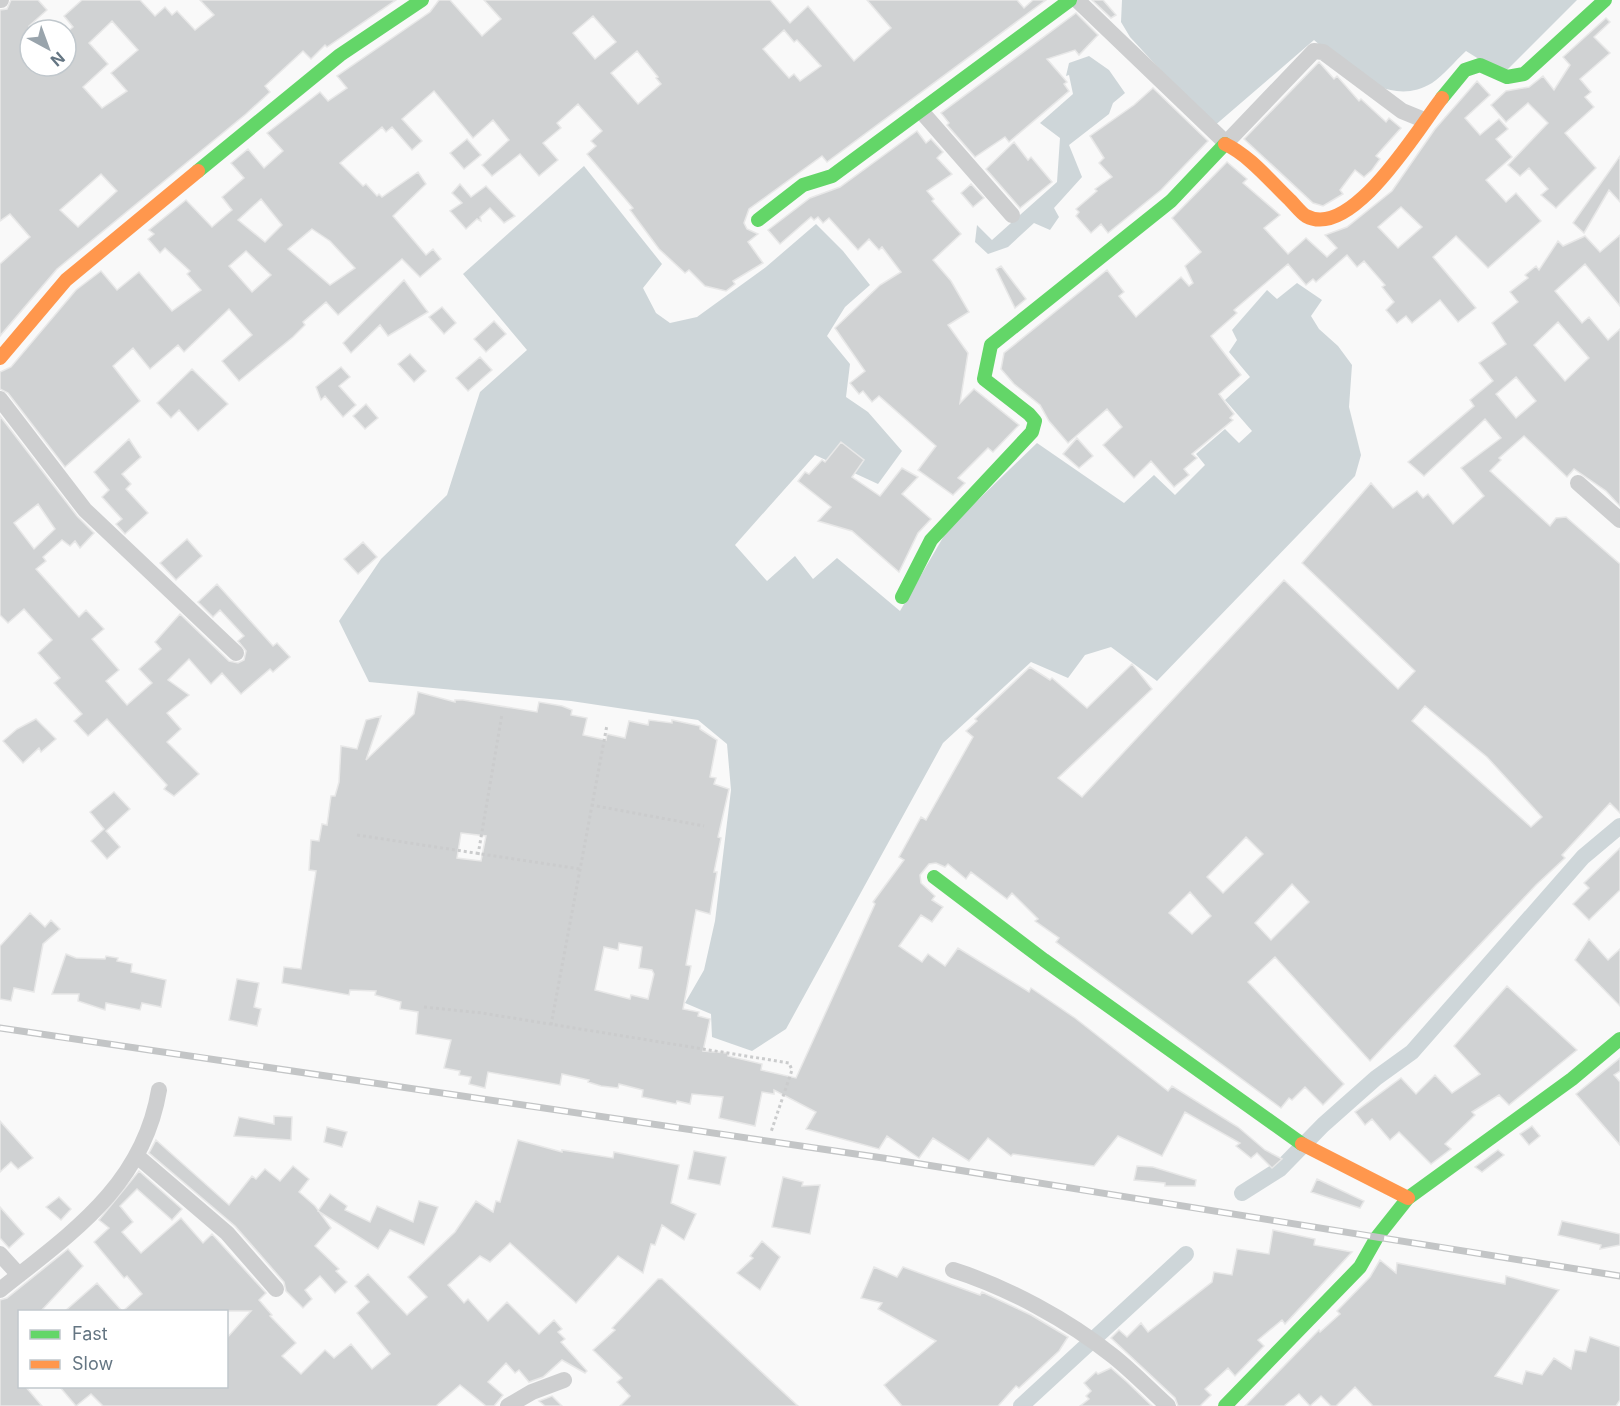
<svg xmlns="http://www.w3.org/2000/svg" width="1620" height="1406" viewBox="0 0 1620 1406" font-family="Inter,sans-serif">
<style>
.water{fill:#ced6d9}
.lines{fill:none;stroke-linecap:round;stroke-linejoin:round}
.canal{stroke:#ced6d9;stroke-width:16}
.building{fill:#d0d2d3;stroke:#e8e8e8;stroke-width:1.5;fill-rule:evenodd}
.path{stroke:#cbcccd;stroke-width:3;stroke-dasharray:3 3;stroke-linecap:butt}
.street{stroke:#cecfd0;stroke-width:16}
.fast{stroke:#63d668;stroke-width:14}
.slow{stroke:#ff974d;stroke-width:14}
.rail-casing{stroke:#c3c5c6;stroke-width:7}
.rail{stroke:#fff;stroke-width:4.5;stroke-dasharray:14;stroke-linecap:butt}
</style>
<rect width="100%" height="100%" fill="#f9f9f9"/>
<path class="water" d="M1122,0H1577L1503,74L1466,51C1455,61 1444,75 1432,83C1388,110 1345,66 1314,40L1213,127L1130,37L1121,22Z
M1089,56L1109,70L1125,93L1113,103L1109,114L1069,145L1082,177L1054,208L1059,217L1050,230L1034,223L1008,247L988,254L975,242L977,225L992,240L1057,182L1060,138L1040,123L1073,94L1069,75L1066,76L1069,63Z
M584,166L662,264L643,288L656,313L670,323L697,317L766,267L816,224L843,251L870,285L845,307L827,336L850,364L846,397L868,412L902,451L878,484L815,455L735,545L767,581L795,556L813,579L837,558L900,611L948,529L1037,443L1124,503L1154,475L1175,495L1205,465L1196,454L1225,429L1239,443L1252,431L1225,400L1250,377L1229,352L1237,340L1232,330L1267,290L1277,299L1297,283L1322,300L1311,316L1319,329L1338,346L1352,365L1349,407L1361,455L1355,476L1157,681L1111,647L1085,655L1068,678L1031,662L943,743L786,1029L752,1051L712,1037L711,1014L685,1003L704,970L715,921L731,790L727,744L698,720L571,701L369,682L339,621L381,559L447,495L480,392L527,350L463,274Z"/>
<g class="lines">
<path class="canal" d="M1242,1193L1280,1169L1323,1125L1376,1078L1412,1052L1583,857L1620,826
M1021,1406L1186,1254"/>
</g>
<path class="building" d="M11,0H38L47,10L29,26L30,66H66V33L73,27L64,16L82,0H140L155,16L165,7L172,15L177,11L195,30L214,15L200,0H396L327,47L325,45L311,59L303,51L265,86L270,92L246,114L57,269L0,336V264L30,237L10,214L0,221V10L7,9ZM112,21L138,50L111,73L127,91L102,108L83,87L108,64L89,43ZM101,174L117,191L78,227L60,210Z
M439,0H450L482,36L501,19L484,0H770L790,23L808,6L854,61L891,28L867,0H1017L1024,8L1033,0H1046L827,162L822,156L749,209L744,223L747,229L758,234L748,242L763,263L733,281L735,284L726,291L705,286L689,270L685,273L659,249L630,210L633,208L587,154L596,146L591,141L602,131L578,104L557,123L561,128L543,143L558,160L539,176L520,154L492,176L482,165L509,140L493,120L473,138L434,91L402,119L422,141L412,150L392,127L386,132L382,127L340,163L363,186L366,184L377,196L379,194L382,197L418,172L426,184L393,216L426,255L433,249L441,259L420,277L402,259L338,315L326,302L303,322L305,325L293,337L239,381L222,361L252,335L229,309L184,352L178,345L150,369L133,348L113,366L140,401L65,467L8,393L0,389V372L11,367L76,290L101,271L117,290L139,272L172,311L201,290L187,274L190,271L165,248L160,253L148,239L154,234L149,230L186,200L212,227L232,210L222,197L244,178L231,163L248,149L264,168L283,151L267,133L320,92L328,101L347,88L337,76L430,12ZM593,16L616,42L595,59L573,33ZM784,30L794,42L797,40L821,66L800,81L794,74L789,78L763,49ZM637,51L658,77L656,78L661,84L638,104L611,73ZM261,199L282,225L265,242L238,220ZM312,229L330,241L355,268L330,285L288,249ZM246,251L271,275L252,292L229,266Z
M1092,0H1103L1116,15L1111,18Z
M1076,13L1098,35L1079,55L1075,50L1047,59L1067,82L1064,84L1069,91L1009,142L1005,137L975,157L947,125L949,123L941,113Z
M1606,18L1610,22L1594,37L1610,53L1580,79L1591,92L1585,97L1594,107L1565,133L1596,168L1556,208L1541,195L1548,189L1529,168L1520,176L1508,165L1548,123L1528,103L1506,122L1491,105L1506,91L1529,87L1543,76L1554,90L1570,65L1563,57Z
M1319,62L1334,79L1337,76L1359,101L1361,99L1386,122L1389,118L1401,128L1376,156L1380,159L1372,170L1364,177L1355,170L1340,190L1343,194L1323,206L1313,203L1244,139Z
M1477,81L1490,95L1465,118L1480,135L1499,119L1508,129L1496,139L1512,157L1486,180L1506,202L1516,193L1541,221L1488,268L1456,236L1433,257L1476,308L1458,322L1440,300L1412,323L1406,316L1397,323L1386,310L1394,302L1382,287L1385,285L1364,261L1357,267L1347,255L1316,282L1313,279L1306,285L1288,264L1234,310L1237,313L1211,336L1241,375L1219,394L1234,414L1230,418L1233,420L1192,454L1197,458L1184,469L1189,475L1174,487L1151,461L1134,478L1103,445L1122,427L1107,409L1068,443L1049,421L1040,405L1014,384L1001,369L1004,353L1107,270L1124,292L1119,296L1136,317L1181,277L1189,286L1193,283L1185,266L1201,252L1172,218L1227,162L1247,179L1243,183L1280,215L1264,228L1288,254L1306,238L1327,257L1337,248L1325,235L1347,227L1392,191L1435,129ZM1401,207L1422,227L1398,248L1378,227Z
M1153,88L1208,141L1161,190L1108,233L1101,224L1091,233L1076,216L1079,212L1076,209L1097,191L1095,189L1112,177L1099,163L1104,158L1090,136L1134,105Z
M917,131L926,143L931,139L943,152L937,158L952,174L927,191L934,199L932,201L961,234L933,260L951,281L969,312L948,325L968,353L960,403L974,389L1019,425L993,452L988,448L958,478L965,483L953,495L918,470L936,446L879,396L872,402L863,391L859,394L850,383L865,371L835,328L880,285L901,272L882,247L879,250L869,239L858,250L829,218L823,223L818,217L814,220L811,217L780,244L768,230L810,198L840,187Z
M467,139L481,155L464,169L450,153Z
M1014,142L1028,160L1031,157L1052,182L1020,208L986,169Z
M1620,156V202L1609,190L1584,233L1573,223Z
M460,184L471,197L486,186L515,216L504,223L490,208L480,217L481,221L477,219L466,229L450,211L462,203L452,193Z
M971,184L984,198L973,207L961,193Z
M1620,235V306L1585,264L1555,291L1582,323L1589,317L1608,340L1620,329V506L1606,491L1574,469L1567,477L1524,436L1499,458L1501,460L1490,471L1550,526L1556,518L1566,517L1620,564V813L1610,803L1562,855L1565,858L1536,885L1370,1061L1275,957L1248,982L1344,1084L1323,1105L1305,1087L1292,1100L1289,1098L1281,1108L1056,942L1059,938L1035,921L1038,919L1012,893L1007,899L971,872L966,879L948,864L945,867L936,863L929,864L920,875L921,883L935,896L932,900L943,907L932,922L921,915L899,946L922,962L928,954L945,966L958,948L1029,992L1031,988L1075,1018L1168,1091L1172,1086L1238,1127L1265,1150L1282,1159L1272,1168L1257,1153L1251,1158L1236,1146L1240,1143L1185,1112L1162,1156L1118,1136L1094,1166L1013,1154L1011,1156L988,1138L969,1161L933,1138L919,1158L887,1136L879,1149L806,1129L816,1112L774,1090V1094L762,1092L755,1126L719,1118L723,1097L692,1094L690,1104L677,1101L676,1104L642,1097L643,1090L619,1084L618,1088L601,1086L588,1082L589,1080L562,1074L560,1085L488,1072L485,1088L469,1084L471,1077L459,1075L460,1071L444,1068L451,1040L416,1034L418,1012L400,1009L401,1002L375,995L376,991L350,990L349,995L282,983L284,967L301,969L316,871L309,870L311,840L319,841L322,824L327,825L331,796H335L339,782L341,746L357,749L366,720L381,716L366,760L414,714L418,692L455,702V700H463L537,712L539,702L562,706L572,710L571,715L587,718L583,735L606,740L607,734L625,738L629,721L648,725L649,720L672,723V720L700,726V729L717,740L710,777L716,778L714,784L729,789L718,837L721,838L714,872H717L710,914L696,910L686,965L691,966L683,1009L699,1012L698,1016L710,1019L703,1051L728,1053V1056L762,1064L761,1070L796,1078L875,904L873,902L904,860L899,857L921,817L926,820L973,737L966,731L977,721L975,719L1030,667L1050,680L1052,678L1087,708L1132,664L1152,689L1058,778L1082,797L1284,580L1398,689L1415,671L1302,563L1371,483L1393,508L1417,491L1423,498L1428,494L1453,524L1484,496L1461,468L1501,438L1485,419L1424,476L1408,462L1474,406L1470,400L1493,381L1479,363L1506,344L1492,323L1518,302L1510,292L1528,278L1525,275L1536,266L1539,270L1558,241L1563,246L1585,236L1600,252ZM1558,322L1589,358L1565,381L1534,345ZM1516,377L1536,401L1516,418L1496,394ZM1425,706L1487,757L1542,817L1531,827L1412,721ZM461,833L486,836L481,861L457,858ZM1246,837L1263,854L1223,893L1207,877ZM1292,884L1309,902L1271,940L1255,923ZM1190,892L1211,916L1192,934L1169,913ZM619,943L642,947L639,968L652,970L654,974L648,999L631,995L630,999L595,990L604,947L618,950Z
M1001,266L1026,299L1015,308L996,269Z
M404,280L428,312L388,336L380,325L351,353L343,343Z
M442,307L456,323L444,334L429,317Z
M494,321L506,334L486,352L474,339Z
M410,354L426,371L414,382L398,364Z
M480,357L492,370L468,391L456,378Z
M341,367L350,377L339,386L356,405L343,417L325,396L321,400L316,387Z
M192,369L228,404L198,431L179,410L171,418L157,403Z
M366,404L378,418L365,429L353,416Z
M0,416L77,516L94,533L80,548L75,541L70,546L62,540L43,557L46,561L36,569L79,617L86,610L104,629L92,639L119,670L106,681L127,705L152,683L139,669L161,649L155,642L180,614L229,661L238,663L244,660L246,651L238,641L244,636L220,610L213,617L198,602L217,584L273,646L277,643L290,657L273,672L270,669L241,694L222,673L211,684L189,659L168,680L189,695L167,713L181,729L167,742L199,774L174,796L164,789L167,785L107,719L88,736L74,721L82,714L54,683L60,678L38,653L52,640L24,609L8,623L0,615ZM38,504L55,529L34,549L14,523Z
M1077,438L1093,456L1079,468L1063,454Z
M129,439L141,457L122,474L131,484L126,489L148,513L125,534L116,524L122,519L102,497L109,490L94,472Z
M841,442L864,460L852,477L880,496L902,468L918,477L902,494L931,519L918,533L899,572L852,531L818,521L831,507L798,481L805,472L809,474L822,460L825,462Z
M187,539L202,556L176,580L160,563Z
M363,542L377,557L358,574L344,559Z
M36,719L56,739L41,752L39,748L23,763L3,741L17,729Z
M114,792L130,809L106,831L120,847L107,859L91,841L104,829L90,812Z
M1620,848V890L1589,920L1573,904L1589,888L1584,883Z
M30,913L45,927L51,920L60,929L43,944L34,992L14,988L11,1001L0,999V946Z
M1589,939L1608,960L1620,949V1006L1575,960Z
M66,954L76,958L105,959L106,956L118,958L117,961L132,964L131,972L166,980L161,1007L142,1003L140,1010L106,1003L105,1010L78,1001L79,994H52Z
M237,979L259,983L254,1007L261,1009L257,1026L229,1020Z
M1507,986L1577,1050L1509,1105L1499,1095L1472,1112L1475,1115L1445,1144L1451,1149L1431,1164L1399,1132L1390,1140L1372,1119L1365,1125L1355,1112L1401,1078L1416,1094L1435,1075L1452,1093L1480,1074L1454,1046Z
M1620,1058V1071L1614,1075L1620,1082V1145L1576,1094Z
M274,1116L292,1117L291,1140L234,1136L239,1117L274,1124Z
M0,1121L33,1158L18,1169L11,1162L0,1172Z
M1532,1126L1540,1136L1529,1145L1520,1134Z
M327,1127L347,1132L342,1147L324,1142Z
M156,1140L229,1205L252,1176L256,1179L265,1169L280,1181L293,1166L309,1179L299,1192L315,1206L331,1228L315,1246L339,1269L336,1271L347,1282L335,1293L320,1276L305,1290L312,1299L303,1308L286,1291L284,1282L235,1226L149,1153Z
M518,1140L562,1152V1150L613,1158L614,1152L679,1165L671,1203L696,1214L684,1240L662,1225L655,1245L651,1244L643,1273L618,1256L576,1303L510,1243L490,1262L480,1256L448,1285L464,1303L468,1299L488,1321L507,1302L539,1334L554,1320L562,1329L558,1332L565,1339L561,1342L587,1371L585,1373L562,1360L543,1377L529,1382L519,1370L515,1373L506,1363L488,1382L503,1395L494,1406H486L460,1385L436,1406H103L91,1394L76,1406L59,1386H226V1339L251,1311H123L142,1294L127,1276L124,1278L94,1242L109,1228L99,1220L139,1171L182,1209L172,1220L137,1189L120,1206L133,1222L122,1232L141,1253L181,1218L203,1243L212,1234L266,1293L259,1300L272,1315L270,1316L296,1343L282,1356L301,1374L325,1350L334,1358L351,1344L372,1369L390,1354L357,1313L369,1302L355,1286L368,1274L407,1315L427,1297L408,1277L455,1232L476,1201L493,1212L496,1201L500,1202Z
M1498,1150L1504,1155L1482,1172L1475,1167Z
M694,1151L726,1157L720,1185L688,1179Z
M1137,1166L1153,1167L1196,1180L1195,1186H1165V1183L1134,1180Z
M783,1177L803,1182L802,1186L820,1185L810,1234L772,1227Z
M1317,1179L1364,1201L1360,1208L1311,1192Z
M330,1194L347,1206L345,1210L370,1222L377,1206L413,1222L419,1201L438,1207L424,1245L390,1230L378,1249L318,1211Z
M59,1197L71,1209L61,1220L46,1207Z
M0,1207L24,1234L9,1248L0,1238Z
M1562,1221L1620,1234V1245L1600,1249L1601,1245L1558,1235Z
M1273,1230L1315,1239L1314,1245L1352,1252L1285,1324L1282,1320L1258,1340L1264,1346L1235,1376L1228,1368L1205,1389L1211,1395L1200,1406H1178L1175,1398L1111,1338L1119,1330L1127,1337L1141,1323L1148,1332L1212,1282L1214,1272L1232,1275L1237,1249L1269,1254Z
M762,1241L780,1257L760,1290L737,1273L753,1258L750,1256Z
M68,1249L83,1266L41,1311H20V1386H25L42,1406H0V1300L7,1298Z
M1380,1260L1396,1273L1397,1263L1505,1284L1506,1276L1559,1290L1495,1376L1522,1384L1526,1371L1542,1375L1554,1358L1571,1369L1575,1350L1586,1352L1590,1337L1620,1347V1400L1616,1406H1373L1355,1387L1336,1406H1331L1321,1396L1310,1406L1299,1394L1284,1406H1245L1319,1330L1320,1332L1340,1314L1337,1311L1370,1277Z
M874,1267L897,1277L903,1267L980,1295L982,1292L1031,1315L1068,1337L1059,1351L1019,1388L1016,1386L998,1406H902L884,1385L936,1341L878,1309L882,1303L861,1298Z
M658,1279H662L798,1406H620L630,1396L617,1382L622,1378L593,1350L615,1330L612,1328Z
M97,1283L122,1311H65Z
M1111,1368L1127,1382L1152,1406H1080L1089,1399L1086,1396L1091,1391L1084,1383L1096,1372L1098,1374Z
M552,1396L562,1406H545L539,1401Z"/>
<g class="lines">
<path class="path" d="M591,805L704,826
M357,835L580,869
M478,855L502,714
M424,1007L482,1013L789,1063L792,1070L771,1132
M551,1025L607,725"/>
<path class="street" d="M0,0H1
M1077,0L1226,143L1314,51L1323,52L1402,111L1424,120
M921,111L1012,215
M0,399L85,510L236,653
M1578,483L1620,520
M137,1156L227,1233L276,1289
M0,1254L19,1275
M953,1270C1007,1287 1068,1320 1113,1356C1132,1371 1149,1389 1168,1406
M0,1290C70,1234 143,1186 159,1090
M508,1406L532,1392L564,1380"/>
<path class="fast" d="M1442,98L1465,70L1480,65L1507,77L1524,74L1605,0
M198,171L340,55L422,0
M758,220L803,185L832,176L1070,0
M902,597L931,540L1032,432L1035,421L1029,414L984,379L991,345L1171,201L1225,144
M934,877L1044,960L1302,1144
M1225,1406L1360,1267L1377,1237L1408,1198L1572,1079L1620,1039"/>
<path class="slow" d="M1225,144C1249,155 1271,182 1290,200C1295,205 1301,213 1306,216C1352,241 1419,127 1442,98
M0,358L66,280L198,171
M1302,1144L1408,1198"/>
<g class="rail-casing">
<path id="rail" d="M0,1028L883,1158L1620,1276"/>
</g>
<use href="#rail" class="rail"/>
</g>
<rect x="18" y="1310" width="210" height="78" fill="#ffffff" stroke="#c1c8cd" stroke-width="1.5"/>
<rect x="30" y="1330" width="30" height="9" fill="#63d668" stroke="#c1c8cd" stroke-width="1.5"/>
<text x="72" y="1340" font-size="18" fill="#657683">Fast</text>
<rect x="30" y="1360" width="30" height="9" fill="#ff974d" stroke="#c1c8cd" stroke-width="1.5"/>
<text x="72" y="1370" font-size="18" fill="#657683">Slow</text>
<g transform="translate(48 48) rotate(139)"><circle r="28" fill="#ffffff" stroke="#c1c8cd" stroke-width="1.5"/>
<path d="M0-4.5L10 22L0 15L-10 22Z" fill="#99a4ac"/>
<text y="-9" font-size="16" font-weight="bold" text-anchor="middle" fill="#657683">N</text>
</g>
</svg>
